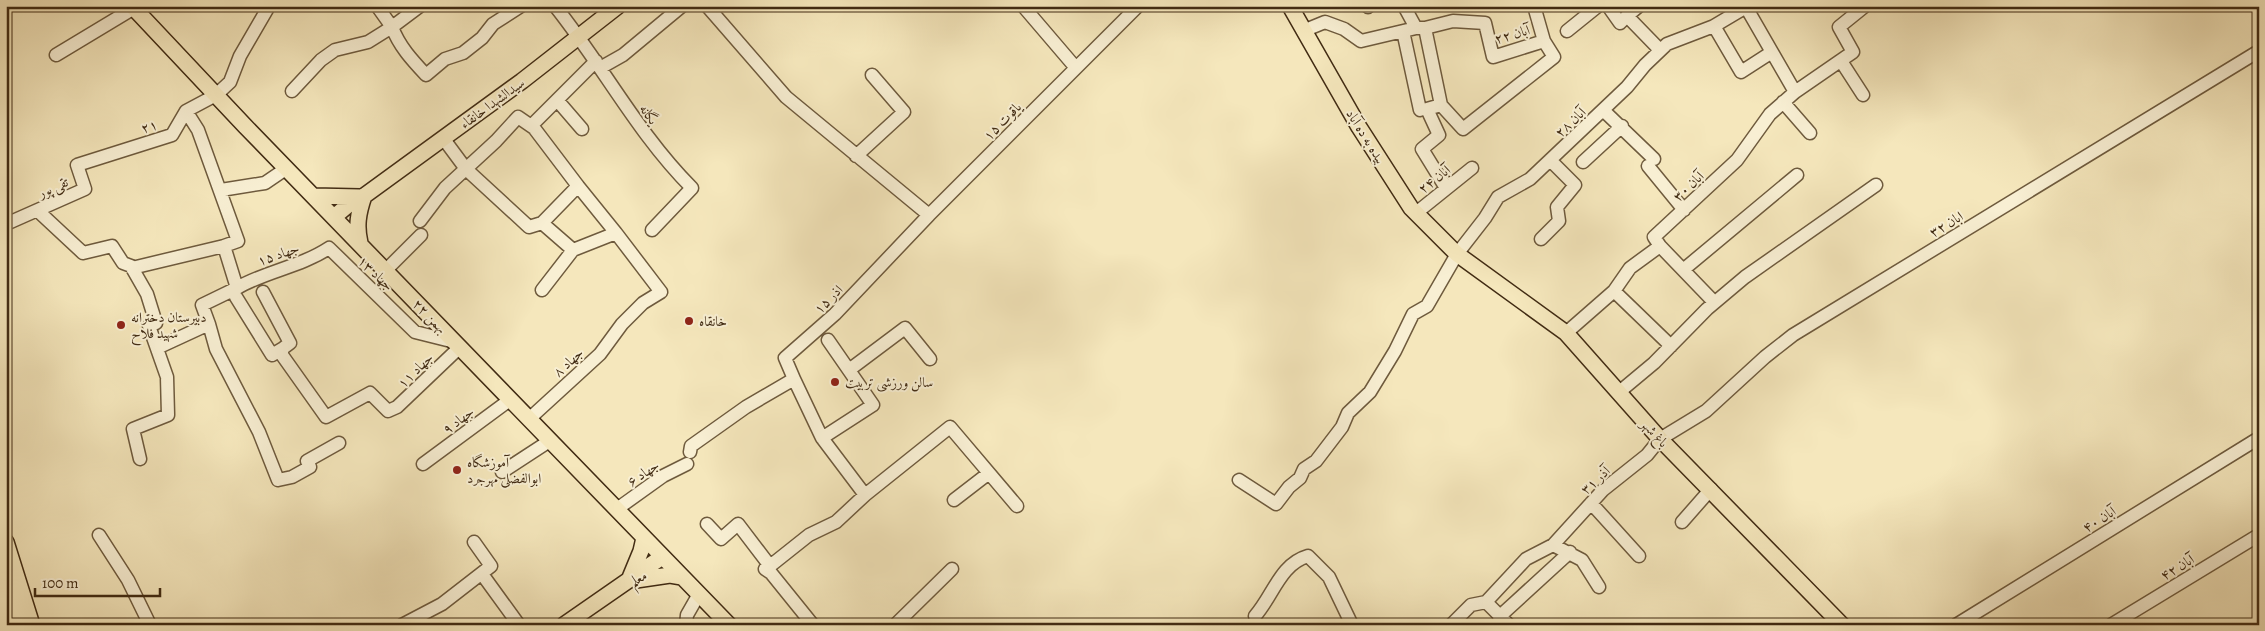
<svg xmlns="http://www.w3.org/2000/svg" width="2265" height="631" viewBox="0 0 2265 631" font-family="Alegreya,Amiri,serif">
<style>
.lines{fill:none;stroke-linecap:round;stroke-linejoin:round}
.minor-casing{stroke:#6e5a3d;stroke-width:15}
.major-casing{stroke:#412b13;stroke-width:18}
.minor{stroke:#f8efd3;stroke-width:12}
.major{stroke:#f5e7bc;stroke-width:15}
.poi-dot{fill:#8f2418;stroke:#f8efd3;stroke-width:2}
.labels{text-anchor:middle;stroke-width:4;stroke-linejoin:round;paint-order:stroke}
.street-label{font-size:14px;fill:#412b13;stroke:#f8efd3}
.poi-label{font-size:14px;fill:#412b13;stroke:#f8efd3;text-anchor:start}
</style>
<rect width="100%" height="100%" fill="#f5e7bc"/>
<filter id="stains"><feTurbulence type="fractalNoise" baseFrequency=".004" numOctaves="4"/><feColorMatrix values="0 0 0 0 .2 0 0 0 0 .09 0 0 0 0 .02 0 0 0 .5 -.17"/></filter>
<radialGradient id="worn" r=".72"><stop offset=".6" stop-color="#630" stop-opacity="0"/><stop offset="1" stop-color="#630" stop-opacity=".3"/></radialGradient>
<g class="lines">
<g class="minor-casing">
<path id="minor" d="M420,6L392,27C399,46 412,60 426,75L445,59L463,53L482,38L493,24L521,6
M555,6C603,66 638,134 692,188L652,230
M707,6L786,97L929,215
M1023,6L1076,68
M1404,6L1416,28H1425L1441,105L1427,109L1439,135L1422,149L1446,188
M1608,6L1620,23L1627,16L1660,50
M1368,7L1369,6
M1627,16L1639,6
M1425,28L1453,21L1485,23L1493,57L1544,41
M1303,31L1325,22L1344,29L1361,41L1416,28
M1403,31L1420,110
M1567,31L1598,6
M1772,52L1741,72L1714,26L1746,7L1795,92
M56,55L134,8
M1841,61L1863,95
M600,68L623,55L682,6
M292,91L321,60L335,50L368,42L392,27L377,6
M557,100L582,129
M1783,102L1810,133
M1441,105L1463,129L1554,57L1544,41L1534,6
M1603,110L1654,159
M186,111L198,130L238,241L224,246
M531,126L596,61
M443,138L466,169L529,227L542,223L578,186L616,233
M856,156L904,112L872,75
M1583,162L1622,126
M1648,166L1684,210
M221,190L265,183L287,168
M38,211L83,253L112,246L123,263L131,266L147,294L156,323L149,326L167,377L168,415L133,429L140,459
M1416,213L1472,168
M420,221L445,188L496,141L518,117L534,128L578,186
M542,223L573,250
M6,224L85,189L77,165L172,135L186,111L216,95L230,82L240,56L269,6
M1541,239L1559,221L1557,207L1575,185L1550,160
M1660,246L1714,302
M132,268L224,246L237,288L202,305L209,324L157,348
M386,270L421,235
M1683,270L1797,175
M237,288C266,271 300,267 329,248L415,332L455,342
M1614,291L1671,346
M263,292L290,343L282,349V355L326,417L370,393L388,411L397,407L460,347
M236,297L272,355L282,349
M209,324L216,349L259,432L278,480L292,477L310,467L307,461L339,443
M1566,333L1614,291L1630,268L1660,246L1654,237L1737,160L1770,114L1795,92L1853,52L1839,27L1865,6
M828,340L873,405L822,438L865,495
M849,370L905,328L930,359
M794,379L785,358L835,314L929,215L1138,6
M1618,393L1654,363L1707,309L1745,277L1876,185
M529,419L600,354L622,324L643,303L661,292L616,233L573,250L542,290
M690,452L691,446L746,407L794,379L822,438
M423,464L511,399
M502,472L551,440
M1239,480L1276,504L1289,487L1300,478L1304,469L1316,461L1342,427L1348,413L1370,392L1395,351L1413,314L1427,306L1457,254L1485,218L1498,197L1530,179L1627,87L1645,65L1667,44L1714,26
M954,500L989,473
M1591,503L1639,556
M617,509L663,476L687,464
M1682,522L1711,489
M707,524L721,539L738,524L770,566L765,569L771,573L813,625
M99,535L128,580L150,625
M1553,545L1603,490L1647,455L1660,439L1706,411L1765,357L1793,335L2259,51
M770,566L809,535L836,522L865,495L950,427L1017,506
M482,574L519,625
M1486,602L1526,559L1553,545L1582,560L1599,587
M1486,602L1509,625
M1255,616C1273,596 1280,564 1308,556L1329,577L1352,625
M1499,617L1570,552
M402,625L442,604L491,566L474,542
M686,625L687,615L699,594
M895,625L952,569
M1451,625L1471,605L1486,602
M1956,625L2259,438
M2111,625L2259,535"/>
</g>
<g class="major-casing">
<path id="major" d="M132,6L245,126L729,625
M1290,6L1359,127L1411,208L1457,254L1566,333L1660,439L1842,625
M314,196L360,197
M334,217L353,201L364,196L522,81L618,6
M360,243C356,226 358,214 364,196
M6,542L32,625
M6,578L21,625
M629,580L641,551L644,538
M636,580L670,575L682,577
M564,625L662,557"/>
</g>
<use href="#minor" class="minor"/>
<use href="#major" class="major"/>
</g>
<g class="poi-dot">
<circle cx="689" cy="321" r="5"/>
<circle cx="121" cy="325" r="5"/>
<circle cx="835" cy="382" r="5"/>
<circle cx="457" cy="470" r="5"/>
</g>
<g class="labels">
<g class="street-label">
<text transform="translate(1512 34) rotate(-16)" y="5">آبان ۲۲</text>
<text transform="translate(492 103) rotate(-36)" y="5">سیدالشهدا خانقاء</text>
<text transform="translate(649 114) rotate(54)" y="5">یگانه</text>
<text transform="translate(1002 121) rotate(-45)" y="5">یاقوت ۱۵</text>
<text transform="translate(1570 122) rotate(-43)" y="5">آبان ۲۸</text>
<text transform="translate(149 126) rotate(-18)" y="5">۲۱</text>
<text transform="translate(1366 136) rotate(58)" y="5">بیده به ده آباد</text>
<text transform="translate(1434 179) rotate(-38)" y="5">آبان ۲۴</text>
<text transform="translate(1688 186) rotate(-43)" y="5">آبان ۳۰</text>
<text transform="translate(53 187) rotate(-24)" y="5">تقی پور</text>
<text transform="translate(1946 224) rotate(-31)" y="5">ابان ۳۲</text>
<text transform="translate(278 254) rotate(-19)" y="5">جهاد ۱۵</text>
<text transform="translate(376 273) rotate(44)" y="5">جهاد ۱۳</text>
<text transform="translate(828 299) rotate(-45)" y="5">اذر ۱۵</text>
<text transform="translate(430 316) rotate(46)" y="5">۲۲ بهمن</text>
<text transform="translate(568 362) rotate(-42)" y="5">جهاد ۸</text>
<text transform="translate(415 370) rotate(-44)" y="5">جهاد ۱۱</text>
<text transform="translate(458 420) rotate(-37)" y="5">جهاد ۹</text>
<text transform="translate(1655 433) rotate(47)" y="5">باغ شهر</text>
<text transform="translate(643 473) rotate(-34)" y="5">جهاد ۶</text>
<text transform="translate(1595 480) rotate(-42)" y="5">آذر ۳۱</text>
<text transform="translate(2099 519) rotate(-32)" y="5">آبان ۴۰</text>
<text transform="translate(2177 567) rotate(-31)" y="5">آبان ۴۲</text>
<text transform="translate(638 578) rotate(-29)" y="5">معلم</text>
</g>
<g class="poi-label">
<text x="131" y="322">دبیرستان دخترانه<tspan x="131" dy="16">شهید فلاح</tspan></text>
<text x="699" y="326">خانقاه</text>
<text x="845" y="387">سالن ورزشی تربیت</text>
<text x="467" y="467">آموزشگاه<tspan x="467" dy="16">ابوالفضلی مهرجرد</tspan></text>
</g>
</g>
<rect width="2265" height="631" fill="none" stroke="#f5e7bc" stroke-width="25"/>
<rect x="8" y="8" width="2250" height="616" fill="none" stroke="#412b13" stroke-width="2.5"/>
<rect x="12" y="12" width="2240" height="606" fill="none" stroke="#412b13"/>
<path d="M35 588v8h125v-8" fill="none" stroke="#412b13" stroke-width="2.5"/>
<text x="42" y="588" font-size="15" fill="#412b13" stroke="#f8efd3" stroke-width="4" paint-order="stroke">100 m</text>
<rect width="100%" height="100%" filter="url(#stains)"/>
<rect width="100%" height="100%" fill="url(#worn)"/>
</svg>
